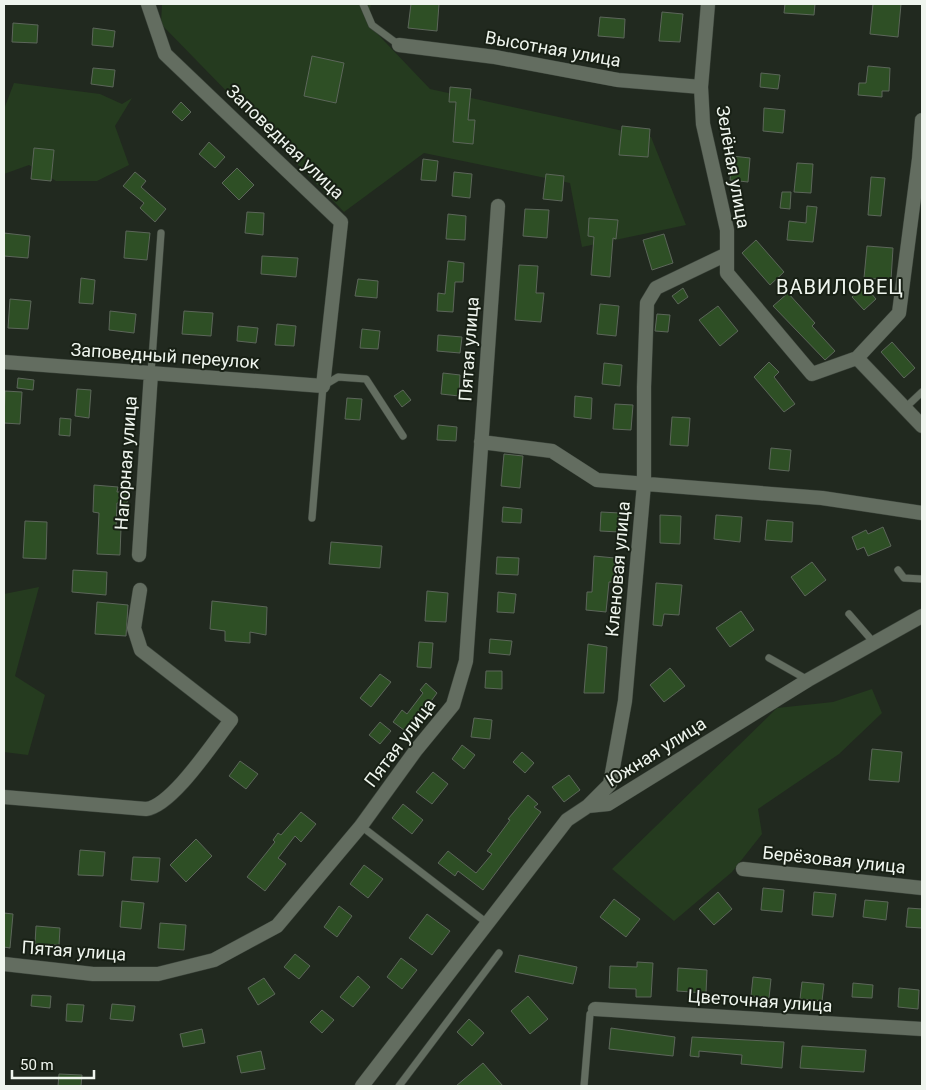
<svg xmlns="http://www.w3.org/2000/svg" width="926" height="1090" viewBox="0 0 926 1090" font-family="Roboto,sans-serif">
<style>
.green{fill:#253b1f}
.building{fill:#2e4f25;stroke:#5c665a}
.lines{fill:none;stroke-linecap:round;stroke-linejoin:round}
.lane-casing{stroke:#3c443b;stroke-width:8}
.street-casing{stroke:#3c443b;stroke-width:15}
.lane{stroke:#636d60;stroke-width:7}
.street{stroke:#636d60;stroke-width:14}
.labels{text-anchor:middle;stroke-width:4;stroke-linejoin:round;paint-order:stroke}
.street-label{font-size:18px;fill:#eff5ee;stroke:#182015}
.quarter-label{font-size:20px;letter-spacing:1px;fill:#eff5ee;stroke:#182015}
</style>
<rect width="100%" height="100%" fill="#21291f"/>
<path class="green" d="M162,4H371L367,23L430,89L651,137L686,225L582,247L570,183L424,153L344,212L161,24Z
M14,83L100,94L122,104L132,98L115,126L129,165L97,181H56L29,165L4,174V109Z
M39,587L15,676L45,695L28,755L4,752V594Z
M872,689L882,713L839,754L758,809L762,834L732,872L674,921L612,869L777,708L833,702Z"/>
<path class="building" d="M411,4H439L437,31L408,28Z
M785,4H815L814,15L784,13Z
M873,4H901L898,37L870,34Z
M662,12L683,14L680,42L659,41Z
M600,17L625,19L624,38L598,36Z
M13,23L38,25L37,43L12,42Z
M93,28L115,31L113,47L92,45Z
M312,56L344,63L336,103L304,96Z
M868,66L890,68L889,91H882V97L858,95L859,83H866Z
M93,68L115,70L113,87L91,84Z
M761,73L780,75L778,89L760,87Z
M450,87L471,89L468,120H475L473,144L453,142L456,102H449Z
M181,102L191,112L182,121L172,112Z
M764,108L785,110L783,133L763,131Z
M622,126L650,129L648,157L619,155Z
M209,142L225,157L215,168L199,154Z
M34,148L54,150L51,181L31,179Z
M732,156L750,158L748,182L730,180Z
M423,159L438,161L436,181L421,180Z
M797,163L813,164L811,193L794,192Z
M237,168L254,185L239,200L222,183Z
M135,172L146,181L141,187L166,209L155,222L140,208L144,203L123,186Z
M454,172L472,174L470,198L452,196Z
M546,174L564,176L562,201L543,199Z
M871,177L885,178L881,216L868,215Z
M782,192H791L790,209L780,208Z
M807,206L817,207L813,242L787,240L789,221L806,223Z
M525,209L549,210L547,238L523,236Z
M247,212L264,213L263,235L245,233Z
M448,214L466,216L465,240L446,239Z
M589,218L618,220L616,239L613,238L610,277L591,275L594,237L588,236Z
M126,231L150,233L147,260L124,258Z
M4,233L30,236L28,258L4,256Z
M664,234L673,263L652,270L643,240Z
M756,240L784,272L770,285L742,253Z
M867,246L893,248L891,280L864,278Z
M262,256L298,258L296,277L261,274Z
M448,261L464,263L463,282H455L453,312L437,311L438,293L445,294Z
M519,265L538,266L536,293H544L541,322L515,320Z
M81,278L95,280L93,304L79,303Z
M358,279L378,281L377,298L355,296Z
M864,285L876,299L864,310L852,297Z
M683,288L688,297L678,304L672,296Z
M788,293L815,323L812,326L835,351L825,360L773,306Z
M10,299L31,301L28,329L8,328Z
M600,304L619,306L616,336L597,334Z
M718,306L738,331L720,346L699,320Z
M110,311L136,314L134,333L109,330Z
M184,311L213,313L211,336L182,334Z
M657,314L670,315L668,332L655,331Z
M277,324L296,326L294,346L275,345Z
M238,326L258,328L256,343L237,341Z
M362,329L380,331L378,349L360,348Z
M438,335L462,337L460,353L437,351Z
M892,342L915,368L904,378L881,352Z
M769,362L779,372L774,377L795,404L784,412L754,377Z
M604,363L622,365L620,386L602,384Z
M443,373L460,375L459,396L441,394Z
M18,378L34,380L33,390L17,388Z
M77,389L91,390L89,418L75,416Z
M403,390L411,400L402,407L394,396Z
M5,391L22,392L20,424L4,423Z
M575,396L592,398L591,419L574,417Z
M347,398L362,399L360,420L345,419Z
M615,404L633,405L631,430L613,429Z
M672,417L690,418L688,446L670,445Z
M60,418L71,419L70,436L59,435Z
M438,425L457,427L456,441L437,440Z
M771,448L791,450L789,471L769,469Z
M504,454L523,456L520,488L501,486Z
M94,485L118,487L117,492H128L127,503H117L116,528H121L120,555L97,554L99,513L93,512Z
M503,507L522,509L521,523L502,522Z
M601,512L620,513L619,532L600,531Z
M660,515L681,516L680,544L660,543Z
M716,515L742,517L740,542L714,539Z
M767,520L793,522L792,542L765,540Z
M25,521L47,522L46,559L23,558Z
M883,527L891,546L868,556L864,547L857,550L852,537L866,530L868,534Z
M331,542L382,546L380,568L329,564Z
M594,556L615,558L614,582H609L606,612L586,610L587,592H592Z
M497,557L519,558L518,575L496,574Z
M812,562L826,580L805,596L791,577Z
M73,570L107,572L106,595L72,592Z
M656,583L682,585L679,615L664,614L662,626L653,625Z
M427,591L448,593L446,622L425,621Z
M498,592L516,594L514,613L497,612Z
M212,601L267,607L266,635L250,632V643L225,641V631L210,629Z
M97,602L128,605L126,636L95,634Z
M741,611L754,630L730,647L716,628Z
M490,639L512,641L510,655L489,653Z
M419,642L433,643L431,668L417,667Z
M588,644L607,647L604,693H584Z
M670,668L685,686L664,702L650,685Z
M486,671H502V689L485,688Z
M380,674L391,682L371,707L360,698Z
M426,683L437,693L408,733L393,722L402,710L407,714L423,693L420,690Z
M474,718L492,720L490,739L471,737Z
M380,722L391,731L380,744L369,735Z
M462,745L475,755L464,769L452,759Z
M872,749L902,752L899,782L869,780Z
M522,752L534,763L525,773L513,762Z
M240,761L258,774L246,789L229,776Z
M433,772L448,784L432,804L416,792Z
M569,775L580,790L564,802L552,787Z
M528,795L538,804L534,807L541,812L483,890L458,871L455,876L438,863L448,851L476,873L492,854L487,851L510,820L508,819Z
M403,804L423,820L412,834L392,818Z
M301,812L316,824L301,842L295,836L278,858L286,864L265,891L247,877L275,842L273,840L278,833L281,835Z
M196,839L212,856L186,882L170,865Z
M80,850L105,852L103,876L78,875Z
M133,857L160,858L158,882L131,880Z
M364,865L383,879L368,898L350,884Z
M763,888L784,890L782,912L761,910Z
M718,892L732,909L714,925L699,909Z
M814,892L836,894L833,917L812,915Z
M614,899L640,919L626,937L600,917Z
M865,900L888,902L886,920L863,917Z
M122,901L144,903L141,929L120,927Z
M339,906L352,916L337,937L324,927Z
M908,908L922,909V928L906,927Z
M4,913L13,914L10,948L4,947Z
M427,914L450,931L432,955L409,938Z
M160,923L186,925L184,950L158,948Z
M36,926L60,928L59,945L35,944Z
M295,954L310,966L299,979L284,967Z
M519,955L577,967L573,984L515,972Z
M401,958L417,970L402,989L387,977Z
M637,962L653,963L651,997H636V989L609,988L610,966L637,967Z
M678,968L707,970L706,993L677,991Z
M358,976L370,987L353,1007L340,997Z
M753,977L771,979L769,998L751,996Z
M264,978L275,994L258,1005L248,988Z
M802,982L824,984L822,1001L800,999Z
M853,983L873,985L872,998L852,997Z
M899,988L919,990L918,1009L898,1007Z
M32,995L51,996L50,1008L31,1006Z
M528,996L548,1019L530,1034L511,1011Z
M67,1004L84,1005L82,1022L66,1021Z
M112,1004L135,1006L133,1021L110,1019Z
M322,1010L334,1020L322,1033L310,1022Z
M469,1019L484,1033L472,1046L457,1032Z
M611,1028L675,1037L673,1056L609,1049Z
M202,1029L205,1043L183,1047L180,1034Z
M692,1037L784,1042L782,1068L741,1064L742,1055L699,1051V1057L690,1056Z
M802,1046L866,1050L864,1072L800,1068Z
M261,1051L265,1069L241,1073L237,1056Z
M483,1063L503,1086H456Z
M59,1074L82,1075L81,1086H58Z"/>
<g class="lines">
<g class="lane-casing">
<path id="lane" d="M363,4L372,25L399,45
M151,373L161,233
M905,408L922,392
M312,518L323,386L338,377L366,379L403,436
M898,570L904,578L922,579
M849,614L875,644
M769,658L808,680
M361,826L487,923
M399,1086L499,953
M584,1086L590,1014L595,1009"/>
</g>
<g class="street-casing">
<path id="street" d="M708,4L701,87L703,124L727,230V273L812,374L857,358L899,313L919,159L922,120
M399,45L495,57L618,80L701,87
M857,358L922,426
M4,362L323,386L341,222L165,54L148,4
M481,442L552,451L597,480L822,498L922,513
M139,555L151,373
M4,797L146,809C172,806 213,743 231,720L141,650L134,628L140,590
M588,806L610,784L625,701L644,484V387L647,303L656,288L727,254
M743,869L922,888
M4,964L93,974H158L214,960L277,926L361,826L416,750L453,705L466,661L498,206
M595,1009L922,1029
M362,1086L567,820L588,806L608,804L808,680L922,616"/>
</g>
<use href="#lane" class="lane"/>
<use href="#street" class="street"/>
</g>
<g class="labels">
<g class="street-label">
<text transform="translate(553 49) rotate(10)" y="6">Высотная улица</text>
<text transform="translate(285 142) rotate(44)" y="6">Заповедная улица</text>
<text transform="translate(733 167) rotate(80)" y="6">Зелёная улица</text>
<text transform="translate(469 349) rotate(-86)" y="6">Пятая улица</text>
<text transform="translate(165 356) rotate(4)" y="6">Заповедный переулок</text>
<text transform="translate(126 463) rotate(-86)" y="6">Нагорная улица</text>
<text transform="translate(618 569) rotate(-85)" y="6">Кленовая улица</text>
<text transform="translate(400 743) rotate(-53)" y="6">Пятая улица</text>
<text transform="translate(656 752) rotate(-32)" y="6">Южная улица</text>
<text transform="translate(834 860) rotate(6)" y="6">Берёзовая улица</text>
<text transform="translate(74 951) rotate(4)" y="6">Пятая улица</text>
<text transform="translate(760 1001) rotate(4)" y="6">Цветочная улица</text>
</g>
<g class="quarter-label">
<text x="840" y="294">ВАВИЛОВЕЦ</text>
</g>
</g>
<rect width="926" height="1090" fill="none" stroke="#eff5ee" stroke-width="10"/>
<path d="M12 1070v8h82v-8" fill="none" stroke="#eff5ee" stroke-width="2.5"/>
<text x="20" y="1070" font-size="15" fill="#eff5ee" stroke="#182015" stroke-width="4" paint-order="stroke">50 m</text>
</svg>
